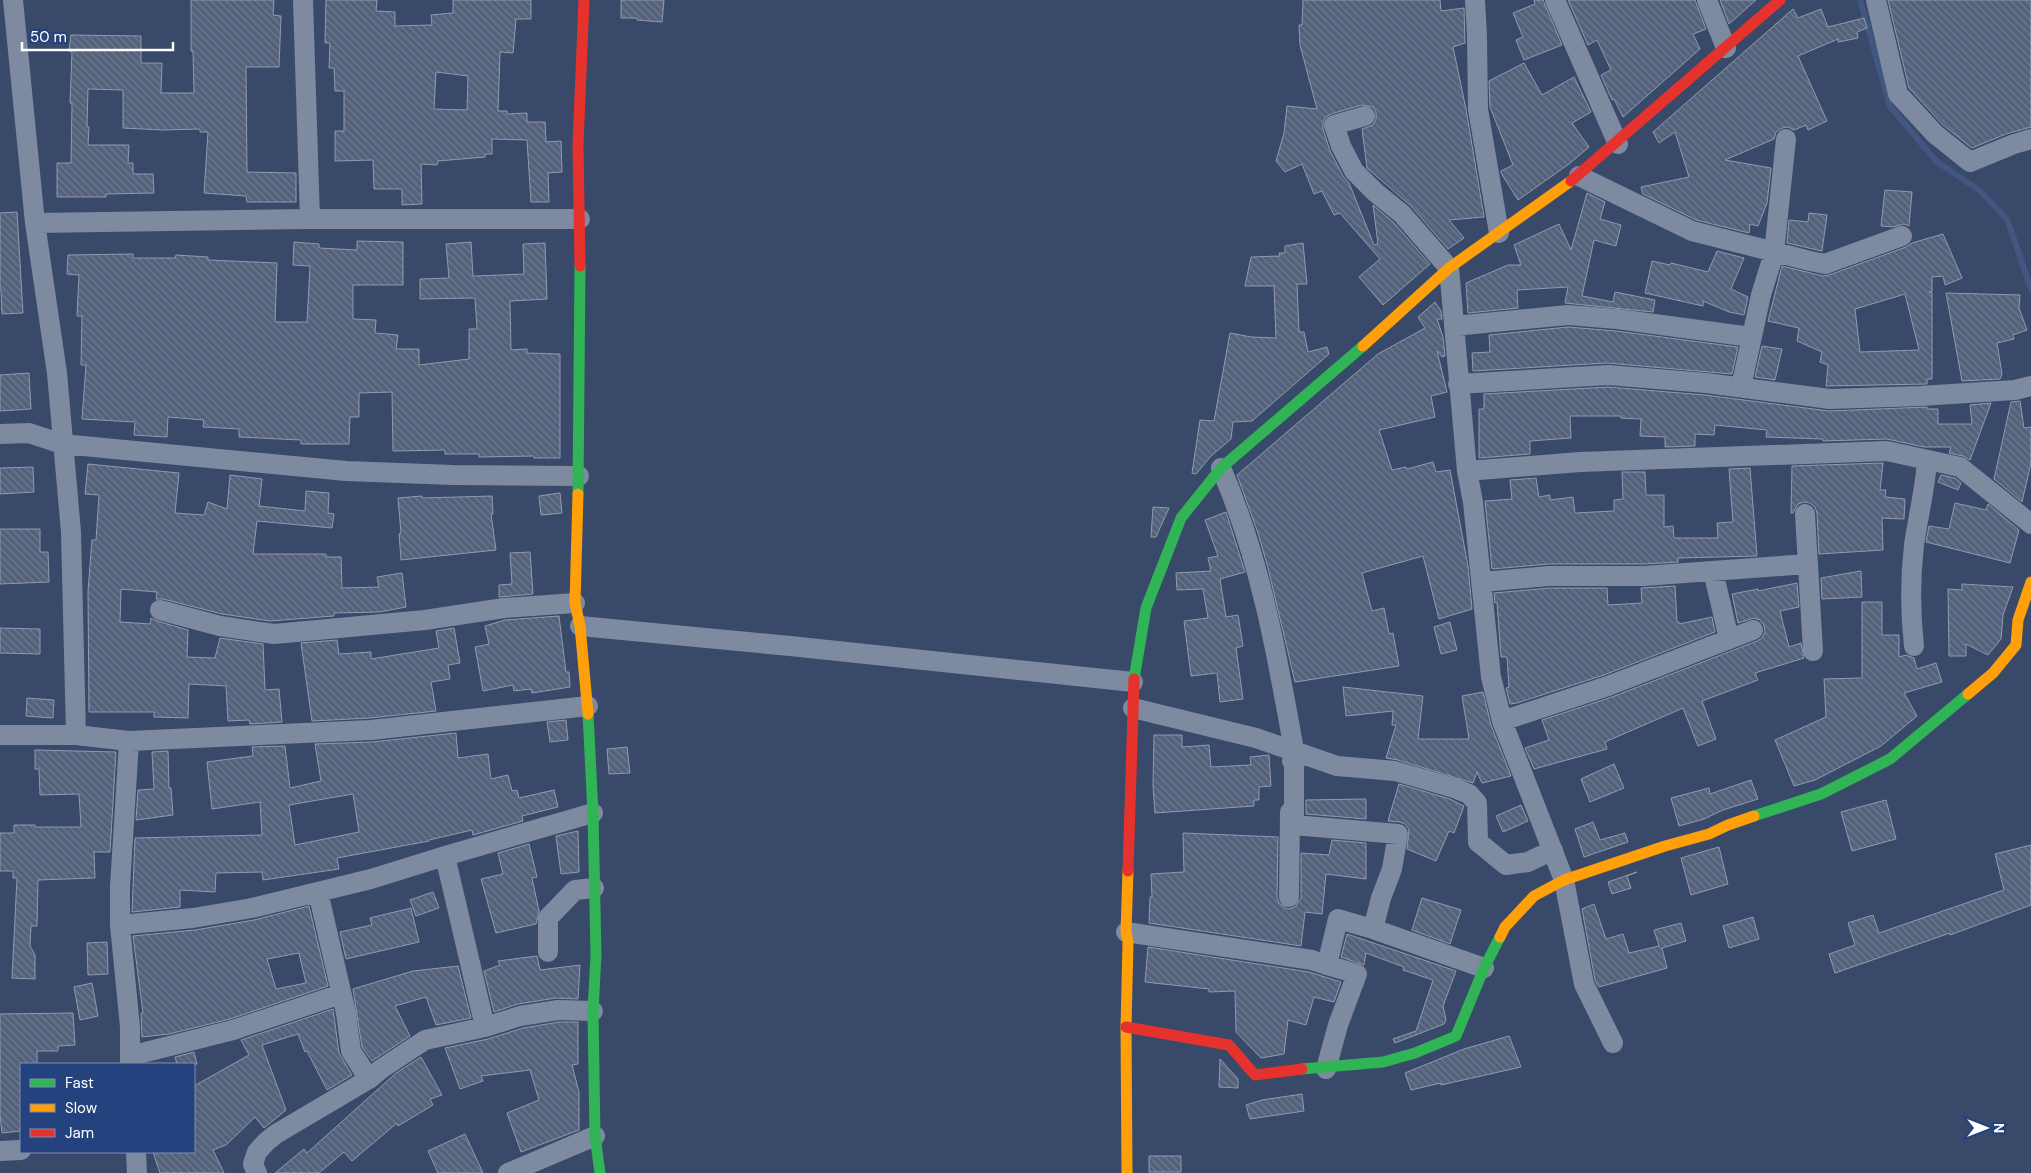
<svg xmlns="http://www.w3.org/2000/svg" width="2031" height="1173" viewBox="0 0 2031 1173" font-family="'DM Sans',sans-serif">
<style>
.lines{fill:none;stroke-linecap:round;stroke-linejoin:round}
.stream{stroke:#415681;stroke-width:6}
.building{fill:url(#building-back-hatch);stroke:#919baf;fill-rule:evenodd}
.street{stroke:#7e8aa0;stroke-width:20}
.fast{stroke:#30b455;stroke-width:11}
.slow{stroke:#ff9f0a;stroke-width:11}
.jam{stroke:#e5322d;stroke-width:11}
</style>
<defs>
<pattern id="building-back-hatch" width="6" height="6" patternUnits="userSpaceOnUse" patternTransform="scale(1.25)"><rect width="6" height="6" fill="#54617b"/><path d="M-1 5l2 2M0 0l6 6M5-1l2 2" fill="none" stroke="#6e798f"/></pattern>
</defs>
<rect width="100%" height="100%" fill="#38496a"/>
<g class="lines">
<path class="stream" d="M1860,0L1890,106L1936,161L1979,190L2007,219L2031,289"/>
</g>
<path class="building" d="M191,0H274L273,15L281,16L279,67H246L247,172L296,173V202H247L246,196L204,193L208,132H200V129L162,130L123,128V90L88,89L87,127H89L88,145H129L128,163H133V174H153L154,193L106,194V197H57V163H71L72,103H70L72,52L69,51L71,35L141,36V63H162L161,93H194L193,51H191Z
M326,0H377L376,11L395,12V26L432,25L431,15L453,13V0H531V19H516L513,53L500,52L498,111H507V114L527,113V122H545L546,142L561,141L562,172L548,173L549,202H531L527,140L492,139V154H485V157L438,161L437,165L421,164L422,204L402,205V189H374L373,160L335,161V131H344V91H335L334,68H329L330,43H325ZM436,72L468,76L467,110L434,109Z
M621,0H664L662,22L637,20V18H621Z
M1303,0H1440L1441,11L1464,8L1465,43L1453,47L1466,109L1484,217L1449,220L1464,238L1448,249L1411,206L1367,168L1362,129L1373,125L1376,119V112L1373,107L1362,105L1331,114L1326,117L1323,122V129L1330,151L1343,176L1349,183L1374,245L1378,244L1373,205L1394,223L1430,264L1383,305L1359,277L1380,259L1340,213L1334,215L1322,191L1314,194L1302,164L1285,172L1276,161L1284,133L1287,106L1317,109L1300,45L1299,25H1302Z
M1534,0H1543L1562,45L1524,60L1516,40L1523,37L1513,13L1535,4Z
M1568,0H1695L1706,29L1693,34L1700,49L1623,117L1614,99L1612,100L1601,75L1611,70L1597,40L1588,45Z
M1720,0H1756L1729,24Z
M1888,0H2031V127L2006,134L1972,148L1943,125L1909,88Z
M1793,9L1798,18L1821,9L1828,27L1864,18L1867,28L1857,32L1858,38L1838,42V39L1798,56L1827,121L1808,130L1806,125L1794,130L1788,127L1782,128L1776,132L1774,139L1725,160L1771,168L1767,203L1758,226L1750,224L1749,233L1696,220L1643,194L1641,187L1689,177L1675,132L1659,143L1653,132Z
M1524,63L1542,95L1574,77L1591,112L1572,123L1589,147L1569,164L1518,200L1501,173V171L1513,165L1490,107L1489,81Z
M1885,190L1912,192L1909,226L1904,224L1893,227L1881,226Z
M1587,193L1605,202L1600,219L1621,225L1616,246L1594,240L1582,296L1613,302L1615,292L1655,300L1653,312L1565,303L1568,287L1517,290L1518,308L1468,313L1466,283L1508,265H1521L1514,245L1559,224L1571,250Z
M17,212L23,313L2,314L1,290H0V213Z
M1809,213L1827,215L1822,251L1787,243L1789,220L1808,222Z
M1943,234L1962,278L1945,285L1943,276L1932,277V291L1929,292H1932V379H1927V384L1826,386L1828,365L1820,362L1822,352L1797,341L1799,328L1768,321L1782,266L1823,276L1829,275L1906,247L1912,243ZM1905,294L1919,350L1860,352L1855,309Z
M357,241L403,242V285H353V319L376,320L375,333L398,335L396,349H419V365L469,359V329H477L475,298L420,299V279L449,278L446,244L471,242L473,276H476L524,274L523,244L545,243L547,299L510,301L511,350L527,349V353L560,354V458H534V456L479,457V454H445V450L393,451L392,392L359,393V417H350L349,444H301V440L239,437V429L203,427L204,420L168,417L167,437L134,435L135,422L82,419L86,365H81L82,316H77L79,275L67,274L68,255L133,254V258H175L176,255L208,257V260L277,263L275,322H307L310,266L293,265L294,242L319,244V248L357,250Z
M1303,243L1307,284H1297L1299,332H1304L1308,352L1327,347L1329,354L1252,421L1233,422L1231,439L1211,456L1196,474L1192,473L1200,420L1214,421L1230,333L1251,337L1276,338L1274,286H1245L1251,257L1280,256L1279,253H1285V246Z
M1717,251L1744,258L1731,289L1748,297L1744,315L1729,312L1703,301V306L1645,293L1652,261L1670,265L1671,263L1708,272Z
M1946,293L2020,295L2019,308L2027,330L2013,335L2014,339L1997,343L2002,374L2000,379L1962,381Z
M1435,302L1441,311L1442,319H1437L1443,337L1445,356L1442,357L1437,351L1447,392L1431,396L1435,417L1379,430L1392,470L1406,467L1407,469L1433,462L1436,472L1450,470L1468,566L1472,609L1439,619L1423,556L1362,573L1372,611L1384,608L1389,634L1393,633L1399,666L1295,682L1268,568L1258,533L1237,475L1378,354L1425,328L1418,317Z
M1568,327L1616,331L1738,347L1732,374L1607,363L1473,371L1472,353L1490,352L1489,335Z
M1762,346L1782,349L1775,380L1755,377Z
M29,373L31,409L0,411V375Z
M1608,387L1705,395L1829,411L1927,407V409H1938V424H1972L1970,405L1991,403L1970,460L1963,456L1949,453L1951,447H1924L1887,439L1823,441V439L1766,437L1767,430L1715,425L1714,435L1695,434V446L1665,447V437L1640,436L1641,419L1621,418V416H1570L1571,438L1530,441V454L1479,458V409H1484V394Z
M2020,401L2024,428L2031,427V463L2022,502L1994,479L2011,402Z
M1883,463L1880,490H1886L1885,497L1905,499L1904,519L1882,518L1883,550L1819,554L1817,513L1815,507L1810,503L1804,502L1798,504L1793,513H1791L1792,466Z
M88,464L179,473L175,513L204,515L208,502L227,509L230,475L262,479L259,506L305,511L306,491L329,493L328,513L334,514L332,528L257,521L253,554H326V557H341L342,588L379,587L377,577L402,573L406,607L379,612L334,613V616L270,621L222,614L163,599H156L157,592L121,589L120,622L150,624L151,618L157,621L188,630L187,657L215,658L220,638L263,644L265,690L279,689L282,722L250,724L249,720L228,721L226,686L189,684L188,718L154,717V712H89L88,591L92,540H96L99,495L85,494Z
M33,467L34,492L0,494V468Z
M1750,468L1757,556L1678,558V562L1644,564H1549L1492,569L1485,501L1512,499L1510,480L1536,478L1539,497L1550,495V500L1573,497L1575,513L1614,511V500L1623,499L1622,472H1645L1646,495H1664V527L1673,526L1674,538H1718L1717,523L1733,522L1729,469Z
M1941,475L1955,478L1961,483L1958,490L1938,482Z
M560,493L562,513L541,515L539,496Z
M422,496V498L492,496L493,514H491L496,550L401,560L399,534L401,533L398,498Z
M1955,503L1986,510L1988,504L2019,530L2010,563L1926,542L1929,526L1949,529Z
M1153,507L1169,508L1156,537H1151Z
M1226,512L1245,572L1220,579L1226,617L1238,615L1243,646L1236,648L1243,699L1220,702L1217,673L1191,676L1184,621L1208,618L1203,589L1177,590L1176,573L1211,571L1208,558L1218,556L1205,520Z
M0,529H40V552H48L49,582L0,584Z
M530,552L533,594L499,597V585L512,584L510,553Z
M1861,571L1862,597L1822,599L1821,578Z
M1797,583L1799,607L1780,611L1789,647L1801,643L1804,658L1755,673L1758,680L1702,701L1716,739L1698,746L1683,708L1605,742L1607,749L1534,769L1525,748L1549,740L1542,720L1612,697L1757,641L1762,638L1765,632L1764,625L1760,620L1754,618L1738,623L1732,594L1758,589V591Z
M1962,584L2013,587L2003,615L2001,639L1988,655L1966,644V656H1949L1948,589L1962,590Z
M1675,586L1677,622H1679V624L1712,617L1715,632L1604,675L1517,703L1510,704L1506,688L1509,687L1507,657H1501L1497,602L1495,603L1494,593L1550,588H1607L1608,605L1642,603L1641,588Z
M1862,602H1882V635H1899V657L1906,655L1914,658L1917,669L1936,663L1942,682L1904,693L1917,716L1881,746L1815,780L1794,786L1775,740L1826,717L1824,679L1862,678Z
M559,616L566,672H569L570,687L532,693L531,689L514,691L513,685L483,691L475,647L489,644L485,626L505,620Z
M1450,622L1457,650L1441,654L1434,627Z
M0,628L40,629V654L0,653Z
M454,628L460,663L448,665L450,679L431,682L436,711L370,718L312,721L301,643L337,640L339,654L371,652V659L439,648L436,631Z
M1343,687L1423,696L1418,739H1469L1462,696L1483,692L1491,725L1511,776L1482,783L1477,772L1473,783L1398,760L1386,758L1396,725H1392L1393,711L1346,716Z
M27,698L54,700L53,718L26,716Z
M566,720L568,740L550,742L547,722Z
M456,733L458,758L488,754L491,779L508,775L512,791L517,790L519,798L554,790L558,807L522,816L523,821L473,835L472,830L429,840V841L337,858L339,869L263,880L262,872L216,873L215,892L180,890V907L132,912L135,838L262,835L260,802L212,809L207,762L253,756L252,747L285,746L290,788L321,781L315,744L372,742ZM353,794L359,832L295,845L289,805Z
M1154,735H1182V747L1209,745L1211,767L1251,765L1250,757L1269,755L1271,786L1259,787V800H1254V806L1155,813L1153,786Z
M627,747L630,773L609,774L607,749Z
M35,750L116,752L110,852H94L95,878L38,880L37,926H31L30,946L35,955V979L12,978L17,878H13V871H0V833H14V825H35V827H81L79,794L40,795L39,769H35Z
M168,751L169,788H171L173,815L136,820L138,790L154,789L152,752Z
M1614,764L1624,788L1590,802L1581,779Z
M1751,780L1758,799L1723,810L1704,819L1679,826L1671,798L1709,788L1710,794Z
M1399,784L1450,799L1464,806L1454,833L1449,831L1436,861L1407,849L1409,829L1405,824L1400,822L1388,821Z
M1366,799V819L1306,814V800Z
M1886,800L1896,839L1852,851L1841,812Z
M1521,805L1528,821L1503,832L1496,816Z
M1593,822L1600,840L1625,833L1628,842L1584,857L1575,829Z
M578,831L579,872L561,874L556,836Z
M1183,833L1278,837L1277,897L1279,903L1288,909L1295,907L1301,898V853L1329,855L1332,840L1366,843V879L1326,874L1322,914L1305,912L1301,946L1149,923L1150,897H1152L1151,874L1184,872Z
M529,844L537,877L532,878L539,911L536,924L496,933L481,879L503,874L498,853Z
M2031,845V905L1950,935V933L1835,973L1829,954L1855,945L1848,923L1873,915L1879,933L2004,890L1995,854Z
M1719,847L1728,884L1691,895L1681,858Z
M1637,872L1627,876L1631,888L1612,894L1608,882Z
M433,892L439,908L416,916L410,900Z
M1422,898L1461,910L1450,944L1412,930Z
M1594,904L1606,939L1623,934L1629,953L1659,946L1654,930L1681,923L1686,941L1662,948L1667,968L1599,987L1595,980L1582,909Z
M309,906L328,986L230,1019L169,1034L142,1037L141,1013H143L133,936L195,930L254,920ZM299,953L306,983L276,989L267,959Z
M411,908L419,942L346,959L340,932L372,925L370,918Z
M1753,917L1759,939L1729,948L1723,926Z
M1347,934L1456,971L1443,1006L1446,1020L1444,1024L1395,1043L1393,1039L1416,1031L1433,980L1403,970L1404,967L1366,953L1364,965L1341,957Z
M107,942L108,974L88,975L87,943Z
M1148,947L1309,972L1341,982L1334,1002L1314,997L1306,1025L1288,1020L1284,1054L1261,1058L1236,1032L1235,991L1209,992V989L1145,982Z
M537,956L540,970L580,965L578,999L556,998L518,1004L494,1012L484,971L500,965L498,961Z
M458,966L471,1018L436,1025L426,997L395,1006L410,1036L372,1061L362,1047L353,989L413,971Z
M92,983L98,1016L80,1020L74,987Z
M333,1009L339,1053L352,1075L327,1090L307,1051L305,1052L298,1034L262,1045L286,1110L264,1128L255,1117L226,1145L213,1150L224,1173H160L153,1152H194V1086L249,1055L241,1040Z
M73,1013L75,1045L58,1046V1051H37V1064H21V1131L2,1133L0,1115V1014Z
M559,1022H578V1064L572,1065L579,1092V1130L521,1152L507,1113L539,1100L530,1070L481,1076L483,1081L460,1089L445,1048L488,1039L523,1028Z
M1509,1036L1521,1067L1441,1085V1083L1411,1090L1405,1073L1464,1049Z
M194,1052L197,1064H177L175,1057Z
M421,1057L442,1095L430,1099L433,1105L398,1126L397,1123L352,1161L344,1152L319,1173H275L304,1149L307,1153L396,1073Z
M1220,1059L1238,1079V1088L1219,1087Z
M1302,1094L1304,1111L1250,1119L1246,1105L1262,1100Z
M465,1134L483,1173H438L428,1151Z
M1149,1156H1181V1172H1149Z"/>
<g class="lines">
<path class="street" d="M13,0L35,223L57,373L71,532L76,735
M303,0L310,219
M1475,0L1477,36L1478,109L1499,233
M1555,0L1618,144
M1707,0L1726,48
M1876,0L1898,94L1935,134L1970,162L2014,144L2031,139
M1365,116L1334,125L1341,146L1354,171L1375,192L1402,214L1449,268L1467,471L1473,502L1491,677L1502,721L1564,880L1584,984L1613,1043
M1579,176L1692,231L1810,261L1825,264L1902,236
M35,223L310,219H580
M1454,326L1568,315L1617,319L1751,337
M1458,384L1608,375L1706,383L1830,399L1920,396L2015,390L2031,386
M1741,387L1761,295L1774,253L1786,139
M0,434L29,433L62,444L346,471L453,475L579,476
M1221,468C1260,558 1277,654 1294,750L1292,761
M1467,471L1580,462L1887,451L1960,467L2031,524
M1805,514L1813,651
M1713,571L1729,639
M1482,582L1549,576H1644L1807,564
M160,610L220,626L274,634L425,620L504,608L575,603
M580,626L790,646L1133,682
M1914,646C1910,611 1910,580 1914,545C1918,517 1925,490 1927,461
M1133,708L1256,738L1337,766L1395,771L1454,788L1469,794L1477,803L1478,842L1506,865L1528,862L1553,850
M1502,721L1608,686L1753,630
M0,735H76L129,741L371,730L588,706
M129,741L120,887V925L130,1027V1064
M1294,750V825L1398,834L1392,869L1381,898L1373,929L1338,919L1327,965L1357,974L1338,1025L1326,1069
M445,856L485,1027
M318,892L346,1013L351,1051L369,1079
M1289,897L1290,812
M120,925L193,918L252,908L371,879L445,856L593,813
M1373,929L1484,968
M1126,932L1312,960L1327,965
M548,952V918L575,890L594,888
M130,1056L233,1030L341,994
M0,1151L21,1150
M136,1152L137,1173
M257,1173L253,1164L257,1152L266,1142L276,1134L369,1079L381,1069L425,1040L485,1027L520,1016L558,1010L593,1011
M508,1173L595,1136"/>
<path class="fast" d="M578,494L580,266
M1134,679L1146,608L1181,518L1221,468L1363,346
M588,714L593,813L596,955L593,1011L595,1136L600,1173
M1754,816L1821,794L1890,759L1968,694
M1302,1069L1383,1062L1415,1053L1456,1036L1484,968L1500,937"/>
<path class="slow" d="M1363,346L1449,268L1571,181
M578,494L575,603L580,626L588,714
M1968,694L1993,673L2016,645L2018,620L2031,582
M1500,937L1505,927L1534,896L1564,880L1665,846L1709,834L1728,825L1754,816
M1127,1173L1126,1027L1128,942L1126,932L1128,871"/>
<path class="jam" d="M1571,181L1780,0
M580,266L578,145L584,0
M1128,871L1134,679
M1126,1027L1229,1045L1255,1075L1302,1069"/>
</g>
<rect x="20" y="1063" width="175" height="90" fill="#24427e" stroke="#7c8eb2"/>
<rect x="30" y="1079" width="25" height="8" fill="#30b455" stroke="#7c8eb2"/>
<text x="65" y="1088" font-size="15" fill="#ffffff">Fast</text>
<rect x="30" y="1104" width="25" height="8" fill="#ff9f0a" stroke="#7c8eb2"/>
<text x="65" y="1113" font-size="15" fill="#ffffff">Slow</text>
<rect x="30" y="1129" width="25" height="8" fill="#e5322d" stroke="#7c8eb2"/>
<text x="65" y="1138" font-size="15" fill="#ffffff">Jam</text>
<g transform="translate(1986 1128) rotate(90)" stroke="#24427e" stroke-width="4" paint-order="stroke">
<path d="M0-4L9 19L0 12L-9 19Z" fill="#ffffff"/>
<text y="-8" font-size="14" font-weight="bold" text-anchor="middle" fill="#ffffff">N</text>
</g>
<path d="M22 42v8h151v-8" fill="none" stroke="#ffffff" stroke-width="2.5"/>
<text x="30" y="42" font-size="15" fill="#ffffff" stroke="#24427e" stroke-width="4" paint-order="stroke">50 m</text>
</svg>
